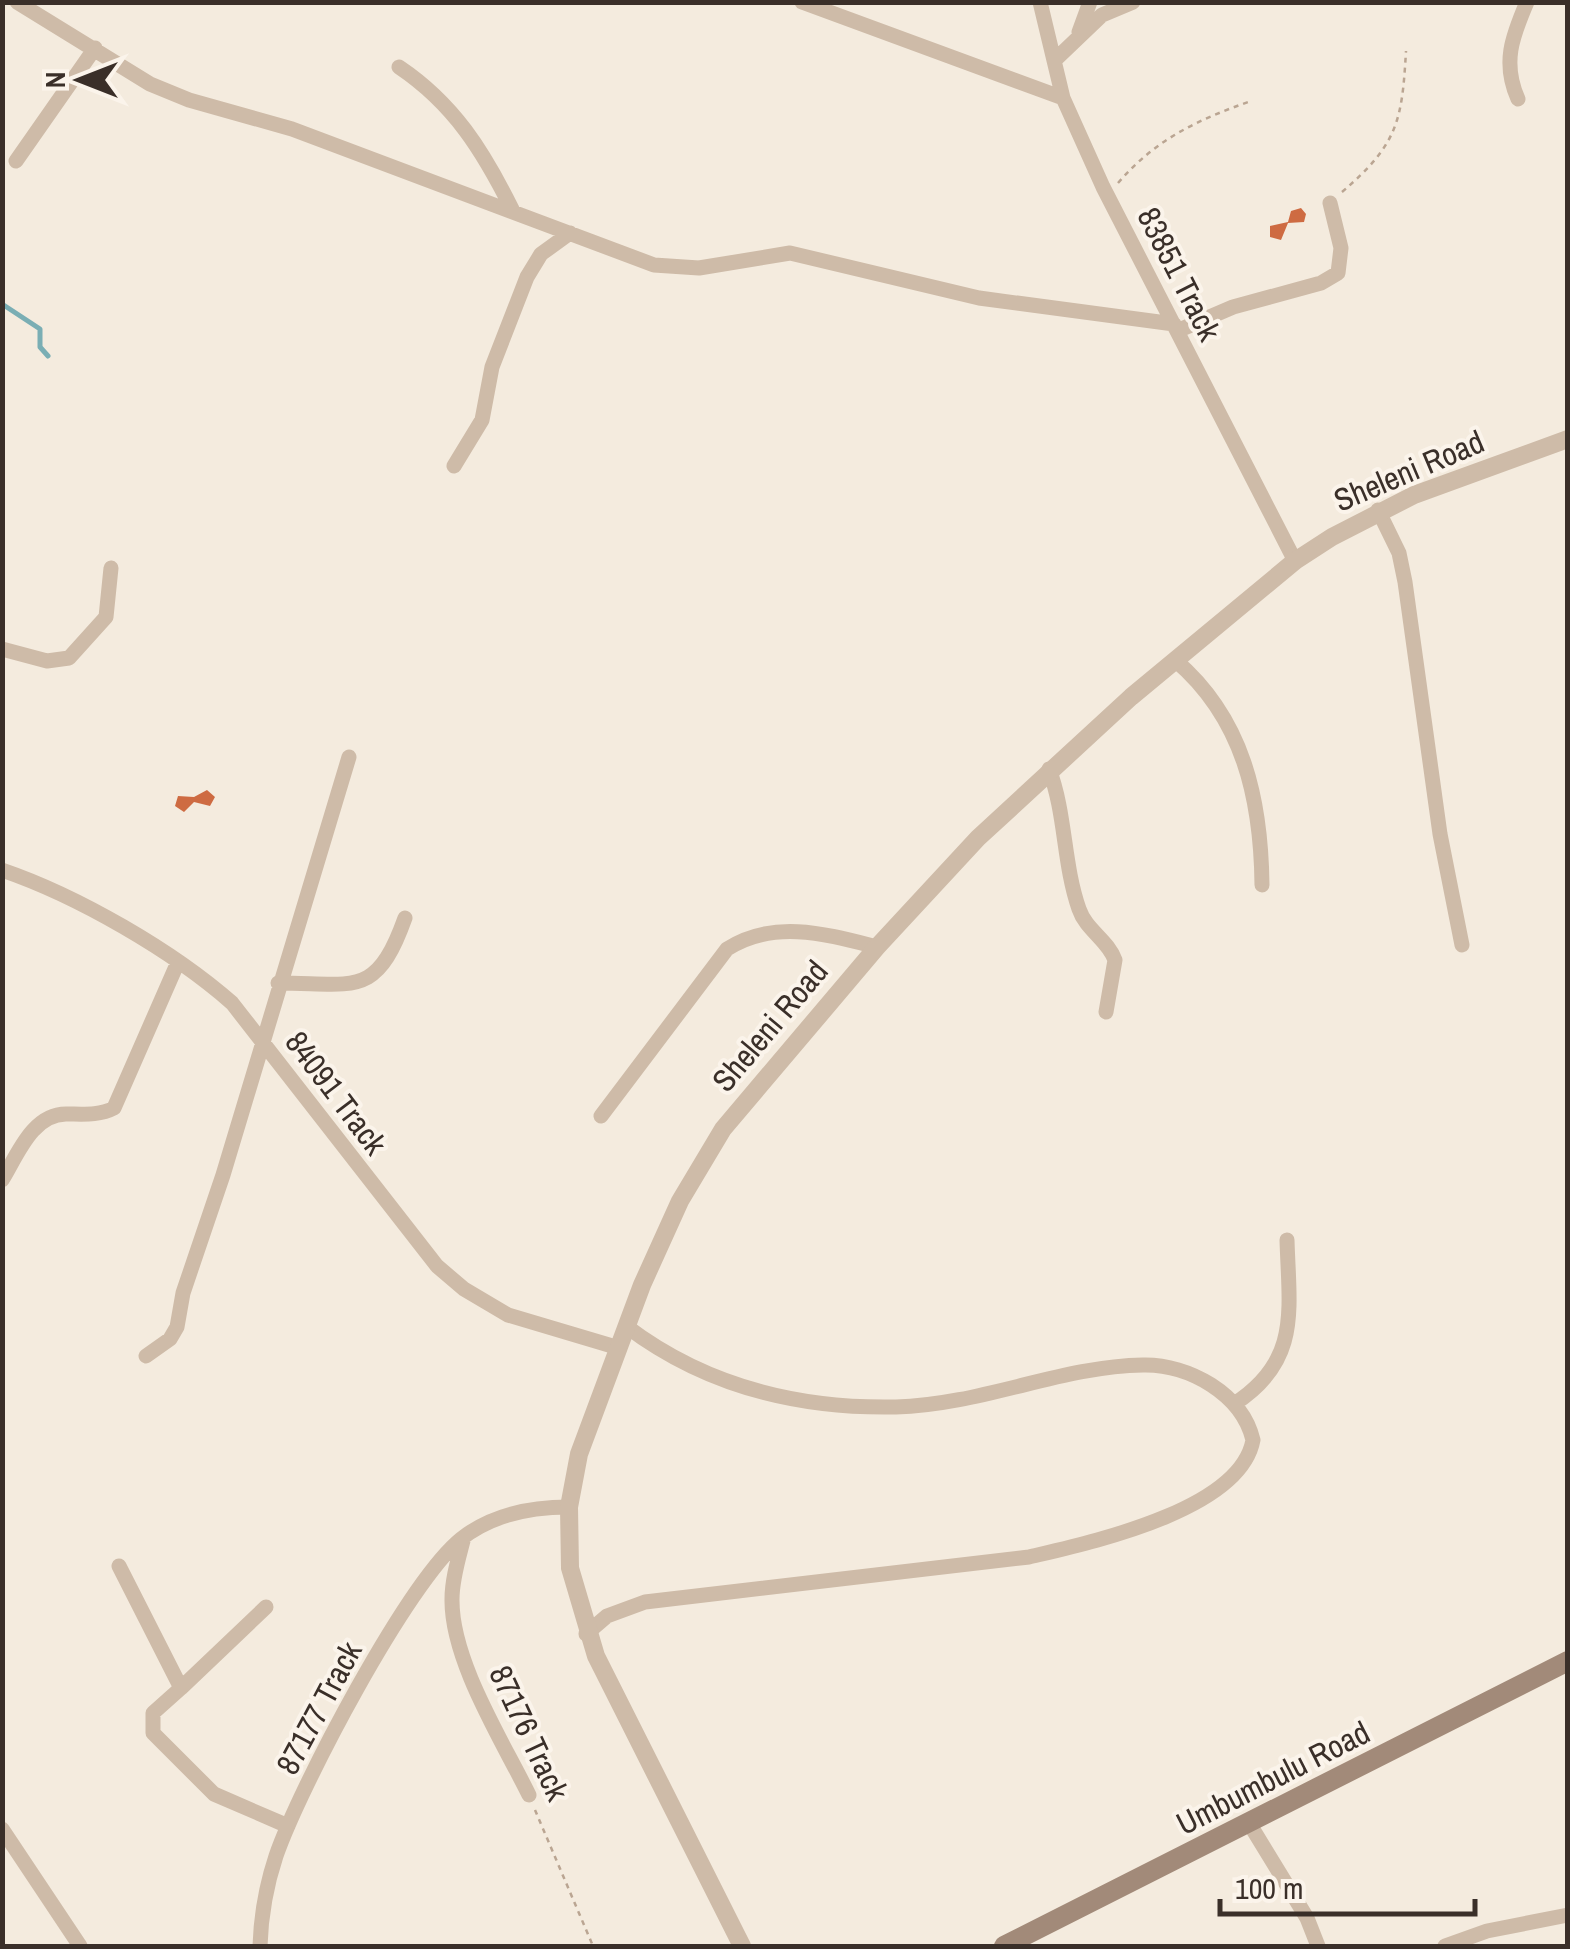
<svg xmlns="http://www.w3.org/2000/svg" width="1570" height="1949" viewBox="0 0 1570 1949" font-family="'Archivo Narrow',sans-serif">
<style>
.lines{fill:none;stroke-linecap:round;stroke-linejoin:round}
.stream{stroke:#7aaeb4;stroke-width:5}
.building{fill:#ce6b42}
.path{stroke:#baa592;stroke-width:2.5;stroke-dasharray:5 5;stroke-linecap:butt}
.minor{stroke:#cebba8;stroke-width:15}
.tertiary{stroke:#cebba8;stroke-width:18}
.secondary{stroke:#a28a79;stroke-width:20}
.labels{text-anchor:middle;stroke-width:8;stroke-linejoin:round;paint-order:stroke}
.street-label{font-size:32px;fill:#3a2f29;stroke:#fbf4eb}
</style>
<rect width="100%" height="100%" fill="#f4ebde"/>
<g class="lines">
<path class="stream" d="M2,304L40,329V347L48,356"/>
</g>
<path class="building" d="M1301,208L1306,214L1304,222L1288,223L1281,240L1270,237V226L1288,222L1291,211Z
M207,790L215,797L210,806L194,802L184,812L175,806L178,796L194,797Z"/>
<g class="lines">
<path class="path" d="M1118,183C1156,139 1197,120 1251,101
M1342,192C1398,144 1402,121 1406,51
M535,1810L593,1946"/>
<path class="minor" d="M17,2L150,84L189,100L292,129L654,265L699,268L790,253L979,298L1174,324
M802,2L1063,98
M1040,2L1063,98L1103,187L1295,561
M1079,32L1090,2
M1057,58L1102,15L1133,2
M399,67C454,104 483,151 512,209
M1518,99C1502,63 1512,37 1527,2
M16,161L95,48
M1177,331L1233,307L1321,283L1338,273L1341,248L1330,203
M454,466L482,420L492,367L527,277L541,254L570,233
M1378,510L1399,553L1405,582L1440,834L1462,945
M2,649L47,661L69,658L106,617L111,568
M1175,660C1243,718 1261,798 1262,885
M1049,769C1066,814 1063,863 1079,909C1086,930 1108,940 1115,960L1106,1012
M2,870C78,896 173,951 232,1003L437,1266L464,1289L508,1315L619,1348
M278,983C355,983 376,999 405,918
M601,1116L727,949C774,919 826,934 877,947
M2,1180C17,1156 32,1114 66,1114C82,1114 99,1116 114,1108L178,962
M146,1356L170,1339L177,1327L183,1293L223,1175L349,757
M1234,1404C1301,1361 1289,1310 1287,1240
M464,1537C459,1557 452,1578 452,1599C451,1660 502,1740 529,1795
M119,1566L181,1688L153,1713V1733L214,1794L288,1826
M586,1634L607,1616L645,1602L1029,1557C1088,1543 1240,1511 1253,1440C1242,1394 1189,1364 1143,1365C1062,1366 981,1405 896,1407C797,1409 705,1386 626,1326
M181,1688L266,1607
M1249,1823L1307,1918L1318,1946
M2,1829L80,1946
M260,1946C261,1916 266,1886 276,1856C300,1787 407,1583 461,1539C491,1515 530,1507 569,1507
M1445,1946L1487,1931L1568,1915"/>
<path class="tertiary" d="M742,1946L596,1656L570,1568L569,1507L579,1454L642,1285L680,1201L723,1129L877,947L978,838L1131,697L1295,561L1332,537L1414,495L1568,439"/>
<path class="secondary" d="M1004,1946L1568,1661"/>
</g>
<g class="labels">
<g class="street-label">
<text transform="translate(1179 274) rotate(63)" y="11">83851 Track</text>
<text transform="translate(1409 471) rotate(-23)" y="11">Sheleni Road</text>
<text transform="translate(770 1026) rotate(-50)" y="11">Sheleni Road</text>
<text transform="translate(336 1093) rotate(53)" y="11">84091 Track</text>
<text transform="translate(319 1708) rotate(-62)" y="11">87177 Track</text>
<text transform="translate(529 1733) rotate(65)" y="11">87176 Track</text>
<text transform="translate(1273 1778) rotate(-27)" y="11">Umbumbulu Road</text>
</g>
</g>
<rect width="1570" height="1949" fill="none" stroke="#3a2f29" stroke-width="10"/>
<g transform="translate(80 80) rotate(270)" stroke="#fbf4eb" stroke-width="8" paint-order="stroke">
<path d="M0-8L18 38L0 25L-18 38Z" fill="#3a2f29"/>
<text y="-15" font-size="28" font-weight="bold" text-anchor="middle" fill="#3a2f29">N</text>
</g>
<path d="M1220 1899v15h255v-15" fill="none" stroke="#3a2f29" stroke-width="5"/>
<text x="1235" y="1899" font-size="30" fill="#3a2f29" stroke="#fbf4eb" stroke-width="8" paint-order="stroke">100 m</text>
</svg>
